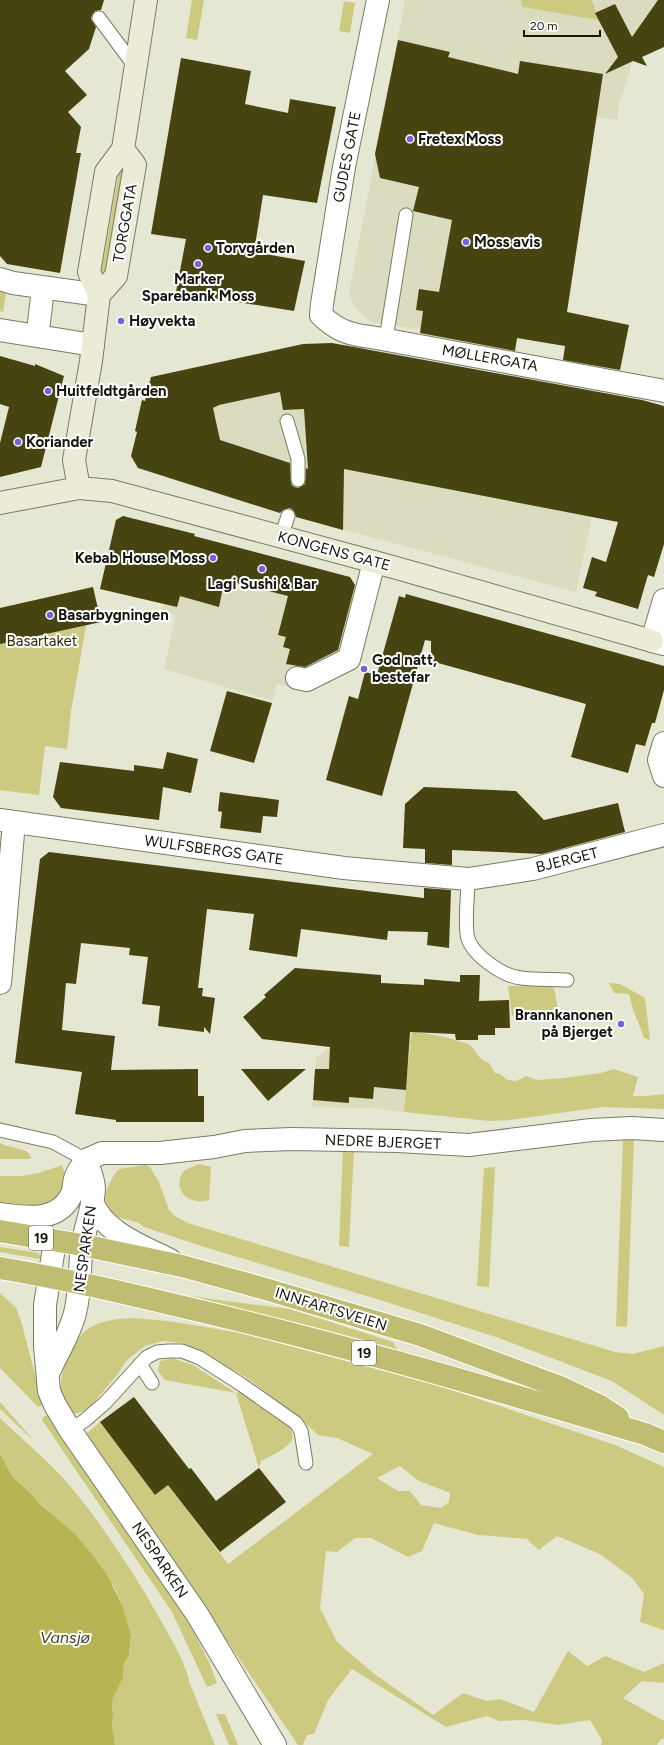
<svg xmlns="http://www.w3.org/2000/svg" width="664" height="1745" viewBox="0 0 664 1745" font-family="Figtree,sans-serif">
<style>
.built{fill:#dbdbbf}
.green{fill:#ccca81;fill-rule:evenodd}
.water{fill:#b7b454}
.building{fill:#464410;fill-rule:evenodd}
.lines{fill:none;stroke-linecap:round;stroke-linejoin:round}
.lane-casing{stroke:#7a7a67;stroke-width:15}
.street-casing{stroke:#7a7a67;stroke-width:24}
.secondary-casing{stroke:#7a7a67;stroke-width:24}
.highway-casing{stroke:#fff;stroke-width:24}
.lane{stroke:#fff;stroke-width:13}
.street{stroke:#fff;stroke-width:22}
.secondary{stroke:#ecebd5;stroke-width:22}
.highway{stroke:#bfbd72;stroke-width:22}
.poi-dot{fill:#7661db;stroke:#fff;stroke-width:1.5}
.labels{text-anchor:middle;stroke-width:4;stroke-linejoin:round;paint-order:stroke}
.shield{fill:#fff;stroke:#5b5b56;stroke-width:1}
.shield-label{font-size:14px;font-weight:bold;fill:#15150e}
.poi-label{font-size:15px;font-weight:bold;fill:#15150e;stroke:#fff;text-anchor:start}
.street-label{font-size:15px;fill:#15150e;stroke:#fff}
.park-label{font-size:15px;fill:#2f2d03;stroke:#fff}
.water-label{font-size:16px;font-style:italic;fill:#3f3e15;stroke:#fff}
</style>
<rect width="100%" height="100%" fill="#e6e7d2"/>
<path class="built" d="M405,0H521L522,7L595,13L592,0H664V47L633,61L619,104L617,120L596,117L562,345L517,338L516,344L371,322L354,307L349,294Z
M303,344L592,516L576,592L293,516L292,517L168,478L137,432L135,431L142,400L145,401L239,357Z
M125,515L126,517L195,534L194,536L350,577L358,591L342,652L294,688L277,684L273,701L164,669L176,615L163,611L164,604L101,589L108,562L106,561L115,524L114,521Z
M357,1023H378L412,1032L408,1064L404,1112L372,1108L312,1107L316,1058Z"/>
<path class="green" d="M192,0H204L197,40L186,38Z
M521,0H592L599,20L522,7Z
M344,1L355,3L350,33L339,31Z
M126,159L107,273L104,275L101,273L120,166Z
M0,289L6,293L3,312L0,311Z
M93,587L71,711L67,749L45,746L39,795L0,790V608Z
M609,983L620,984L645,998L650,1040L644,1038L633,1009L629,994L614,993Z
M549,985L554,988L558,1009L522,1013L512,1016L508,986Z
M412,1032C431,1033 451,1038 468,1044C476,1048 477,1060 489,1063L495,1073L500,1074L507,1080L516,1081L526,1076L537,1080L563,1078L601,1073L614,1069L638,1077L633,1096H647L664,1094V1109L603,1107L510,1120L490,1121L404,1112L408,1064Z
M623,1140H634L627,1327L616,1326Z
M0,1143C10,1149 29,1147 31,1158L29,1159H0Z
M343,1149L354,1150L349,1247L339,1246Z
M199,1164L211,1167L209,1200C205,1201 201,1202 197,1201C181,1200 174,1182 184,1171C188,1168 194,1166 199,1164Z
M62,1165C73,1192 54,1207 28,1210C19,1210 9,1207 0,1206V1176H21L39,1173Z
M145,1165L150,1167L159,1182L169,1210L176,1217L188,1223L615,1352L633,1354L664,1346V1415L612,1381L499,1338L380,1300L201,1246L144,1227C136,1219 127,1221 118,1217C95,1210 108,1181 119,1169Z
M495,1167L489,1287L477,1286L484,1168Z
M0,1247L38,1253L41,1257L39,1259L0,1252Z
M122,1281L173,1294L290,1309L393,1342L397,1349L307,1325Z
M0,1293L16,1308L21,1321L43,1405L38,1407L0,1368Z
M131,1318L168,1321L241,1333L437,1385L615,1445L664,1467V1630L640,1622L644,1594L632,1578L600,1554L557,1536L539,1550L527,1539L478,1535L434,1523L422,1551L408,1557L371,1538H355L337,1552L326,1551L320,1608L337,1642L373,1673L433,1715L463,1693L487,1701L500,1699L534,1712L568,1651L587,1666L605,1656L644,1672L664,1663V1683L642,1681L623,1698L664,1721V1739H661L657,1745H601L602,1740L590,1720L559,1725L524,1720L499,1721L487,1716L446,1727L352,1669L328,1700L314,1734L307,1735L303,1745H298L86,1434L100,1422L155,1495L168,1485L228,1564L373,1454L337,1438L318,1435L301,1419L247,1378L237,1372L225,1367L199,1350L182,1343L163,1341L145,1346L127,1360L117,1375L96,1400L87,1409L76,1414L68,1412C66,1405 62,1398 61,1391C60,1368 72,1335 95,1325C106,1320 119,1319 131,1318ZM400,1466L419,1481L450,1493L449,1502L441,1508L421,1505L410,1491H398L377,1478Z
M172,1358L193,1365L236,1393L243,1392C254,1400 299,1424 292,1440C287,1449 270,1456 261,1461L259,1468L236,1393L165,1380L158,1371L160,1361Z
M0,1402L36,1443L0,1409Z
M49,1415L186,1617L209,1662L217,1683L207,1687L172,1612L42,1420L44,1416Z
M0,1418C27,1444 57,1468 79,1497C109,1535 136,1576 160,1619C171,1639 185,1661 190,1684L215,1745H115L112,1726L113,1714L112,1705L113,1698L123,1678L124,1663L129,1655L131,1635L123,1607L114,1587L51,1514L13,1477L0,1454Z
M216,1714H225L238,1745H229Z"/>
<path class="water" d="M0,1454L13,1477L32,1495L42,1506L74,1533L94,1557L107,1575L123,1607L131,1635L130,1644L129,1655L124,1663L123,1678L113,1698L112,1705L113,1714L112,1726L115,1745H0Z"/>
<path class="building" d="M0,0H104L101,10L95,11L92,15L91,19L96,27L89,49L65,71L87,95L68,112L81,127L76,153H81L60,273L7,264L0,256Z
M658,0H664V47L642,57L647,66L633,61L605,74L618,57L595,13L615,4L632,37Z
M398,40L450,52L448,57L518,74L520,61L603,74L567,312L629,325L620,370L563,360L565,346L517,338L515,351L420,333L423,311L416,310L419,289L439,292L452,220L413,211L419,187L380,178L375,154Z
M181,58L251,71L245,104L288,113L290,99L336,107L317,203L263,195L254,252L305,261L294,311L176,292L186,239L151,234Z
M332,343L642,400L664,406V544L654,577L648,575L638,609L595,596L597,592L583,588L592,557L606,562L618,522L344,469L343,530L296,517L294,511L290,508L283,510L280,513L138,468L131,456L137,432L135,431L142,400L145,401L151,377L303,344ZM280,392L283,410L304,409L308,469L306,468L305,484L298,488L294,487L291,484L290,463L220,440L213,408L219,405Z
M0,356L35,366V364L64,376L41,467L0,477V443L9,407L0,404Z
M123,516L195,534L194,536L350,577L355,585L338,650L305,667L286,664L290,649L283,647L286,637L278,635L288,596L233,582L230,594L222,592L219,607L180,596L177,607L100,589L116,520Z
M93,587L101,622L0,644V608Z
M406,594L664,666V690L655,723H652L645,746L636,744L628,773L571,757L586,704L431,661V641L425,640L382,796L326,780L349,696L358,699L365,672L377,675L399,596L405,598Z
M227,691L272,703L254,763L210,751Z
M167,752L198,759L191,793L163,787L159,820L61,808L53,797L60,762L134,771V765L163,769Z
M424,787L516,791L544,820L618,803L625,832L542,854L452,850V865L425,863V849L403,848L405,804Z
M220,792L279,800L277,817L263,816L261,833L220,828L222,812L218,811Z
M49,852L424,898V888L451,890L449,948L427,945L428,932L388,931L387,940L301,929L297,957L249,950L254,914L207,909L198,988H203L202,996L215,998L210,1034L204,1027V1032L158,1026L160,1006L142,1004L148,957L129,955L130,948L81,943L76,984L66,983L62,1030L115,1036L111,1070L198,1069V1096H204V1122H116V1120L75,1114L82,1072L15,1063L40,859Z
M295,968L381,975V983L424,985V979L460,982V975H480L479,1001L509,1000L510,1028H495V1035H478V1040H456L455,1034L410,1032L406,1090L374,1087L373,1099L349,1097V1103L313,1100L315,1069H329L330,1047L262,1039L243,1017L266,997L264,995Z
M241,1069H306L268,1101Z
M134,1397L189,1469L191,1468L216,1501L259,1468L286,1502L220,1552L168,1485L155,1495L100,1422Z"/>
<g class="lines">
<g class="lane-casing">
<path id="lane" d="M99,18L136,68
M386,339L406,215
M287,421L298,459V480
M281,537L288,516
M468,879C468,896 465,916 467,934C469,953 502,976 521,978C536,980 552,979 567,980
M0,1130L53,1142L86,1160
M140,1364L152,1383
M70,1430L84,1421L105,1403L147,1357L157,1352L169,1351H182L200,1358L242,1385L296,1423L301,1431L306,1463"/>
</g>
<g class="street-casing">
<path id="street" d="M378,0L344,167L322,304L321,315C336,330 350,335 371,337L664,391
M0,279L13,283L99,295
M39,323L43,288
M0,330L93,345
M664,600L652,641L664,644
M297,678L307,680L349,659L374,562
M664,743L659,760L664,776
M0,820L344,868L468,879L533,869L664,835
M0,983L14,822
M86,1160L102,1153H160L214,1147L245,1141L267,1140L292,1139L398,1141L469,1145L591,1130L632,1128L664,1130
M92,1201C101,1231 144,1247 170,1260
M0,1214C27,1218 61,1223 73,1191C74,1186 74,1180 76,1176C78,1170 83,1165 86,1160
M55,1241L45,1305V1346L49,1391L55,1405L70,1430L197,1614L275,1745
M48,1374C57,1353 70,1334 75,1313C81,1290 79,1268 82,1246C85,1227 93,1209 94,1189C94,1179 89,1169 86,1160"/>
</g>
<g class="secondary-casing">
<path id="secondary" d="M99,295L116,276L135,165L123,149
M79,488L74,460L91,361L99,295L89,272L106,172L123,149L146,0
M0,503L79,488L112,491L393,567L652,641"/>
</g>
<g class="highway-casing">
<path id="highway" d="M0,1231L82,1245L182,1266L262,1288L420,1335L560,1387L600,1406L618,1418
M0,1268C62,1278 122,1292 183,1307C339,1343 492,1389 645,1434L664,1442"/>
</g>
<use href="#lane" class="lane"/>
<use href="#street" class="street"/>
<use href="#secondary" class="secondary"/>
<use href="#highway" class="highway"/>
</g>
<g class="poi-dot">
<circle cx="410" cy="139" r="4"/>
<circle cx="466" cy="242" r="4"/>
<circle cx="208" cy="248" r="4"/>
<circle cx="198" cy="264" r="4"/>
<circle cx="121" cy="321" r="4"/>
<circle cx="48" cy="391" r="4"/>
<circle cx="18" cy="442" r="4"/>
<circle cx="213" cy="558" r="4"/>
<circle cx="262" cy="569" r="4"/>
<circle cx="50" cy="615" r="4"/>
<circle cx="364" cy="669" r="4"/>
<circle cx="621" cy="1024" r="4"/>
</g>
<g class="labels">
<g class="shield">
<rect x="29" y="1226" width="24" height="24" rx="3"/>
<rect x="352" y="1341" width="24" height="24" rx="3"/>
</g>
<g class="shield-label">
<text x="41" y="1243">19</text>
<text x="364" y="1358">19</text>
</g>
<g class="poi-label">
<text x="418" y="144">Fretex Moss</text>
<text x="474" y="247">Moss avis</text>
<text x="216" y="253">Torvgården</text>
<text x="198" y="284" text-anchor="middle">Marker<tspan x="198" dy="17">Sparebank Moss</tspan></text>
<text x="129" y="326">Høyvekta</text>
<text x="56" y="396">Huitfeldtgården</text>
<text x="26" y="447">Koriander</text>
<text x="205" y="563" text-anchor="end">Kebab House Moss</text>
<text x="262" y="589" text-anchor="middle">Lagi Sushi &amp; Bar</text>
<text x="58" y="620">Basarbygningen</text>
<text x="372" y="665">God natt,<tspan x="372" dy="17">bestefar</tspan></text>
<text x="613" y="1020" text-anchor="end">Brannkanonen<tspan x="613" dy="17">på Bjerget</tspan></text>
</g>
<g class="street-label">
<text transform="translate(347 157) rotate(-79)" y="5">GUDES GATE</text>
<text transform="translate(125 223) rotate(-80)" y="5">TORGGATA</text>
<text transform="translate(490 358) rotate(10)" y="5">MØLLERGATA</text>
<text transform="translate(334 551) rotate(15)" y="5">KONGENS GATE</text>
<text transform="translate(214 850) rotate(8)" y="5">WULFSBERGS GATE</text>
<text transform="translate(567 860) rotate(-14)" y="5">BJERGET</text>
<text transform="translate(383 1142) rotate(2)" y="5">NEDRE BJERGET</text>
<text transform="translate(85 1249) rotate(-82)" y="5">NESPARKEN</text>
<text transform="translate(331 1309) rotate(17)" y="5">INNFARTSVEIEN</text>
<text transform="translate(160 1560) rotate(56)" y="5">NESPARKEN</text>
</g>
<g class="park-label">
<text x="42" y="646">Basartaket</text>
</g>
<g class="water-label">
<text x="65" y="1643">Vansjø</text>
</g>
</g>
<path d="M524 30v6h76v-6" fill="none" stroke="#15150e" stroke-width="2"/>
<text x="530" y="30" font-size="12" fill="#15150e" stroke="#ffffff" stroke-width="3" paint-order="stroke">20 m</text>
</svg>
